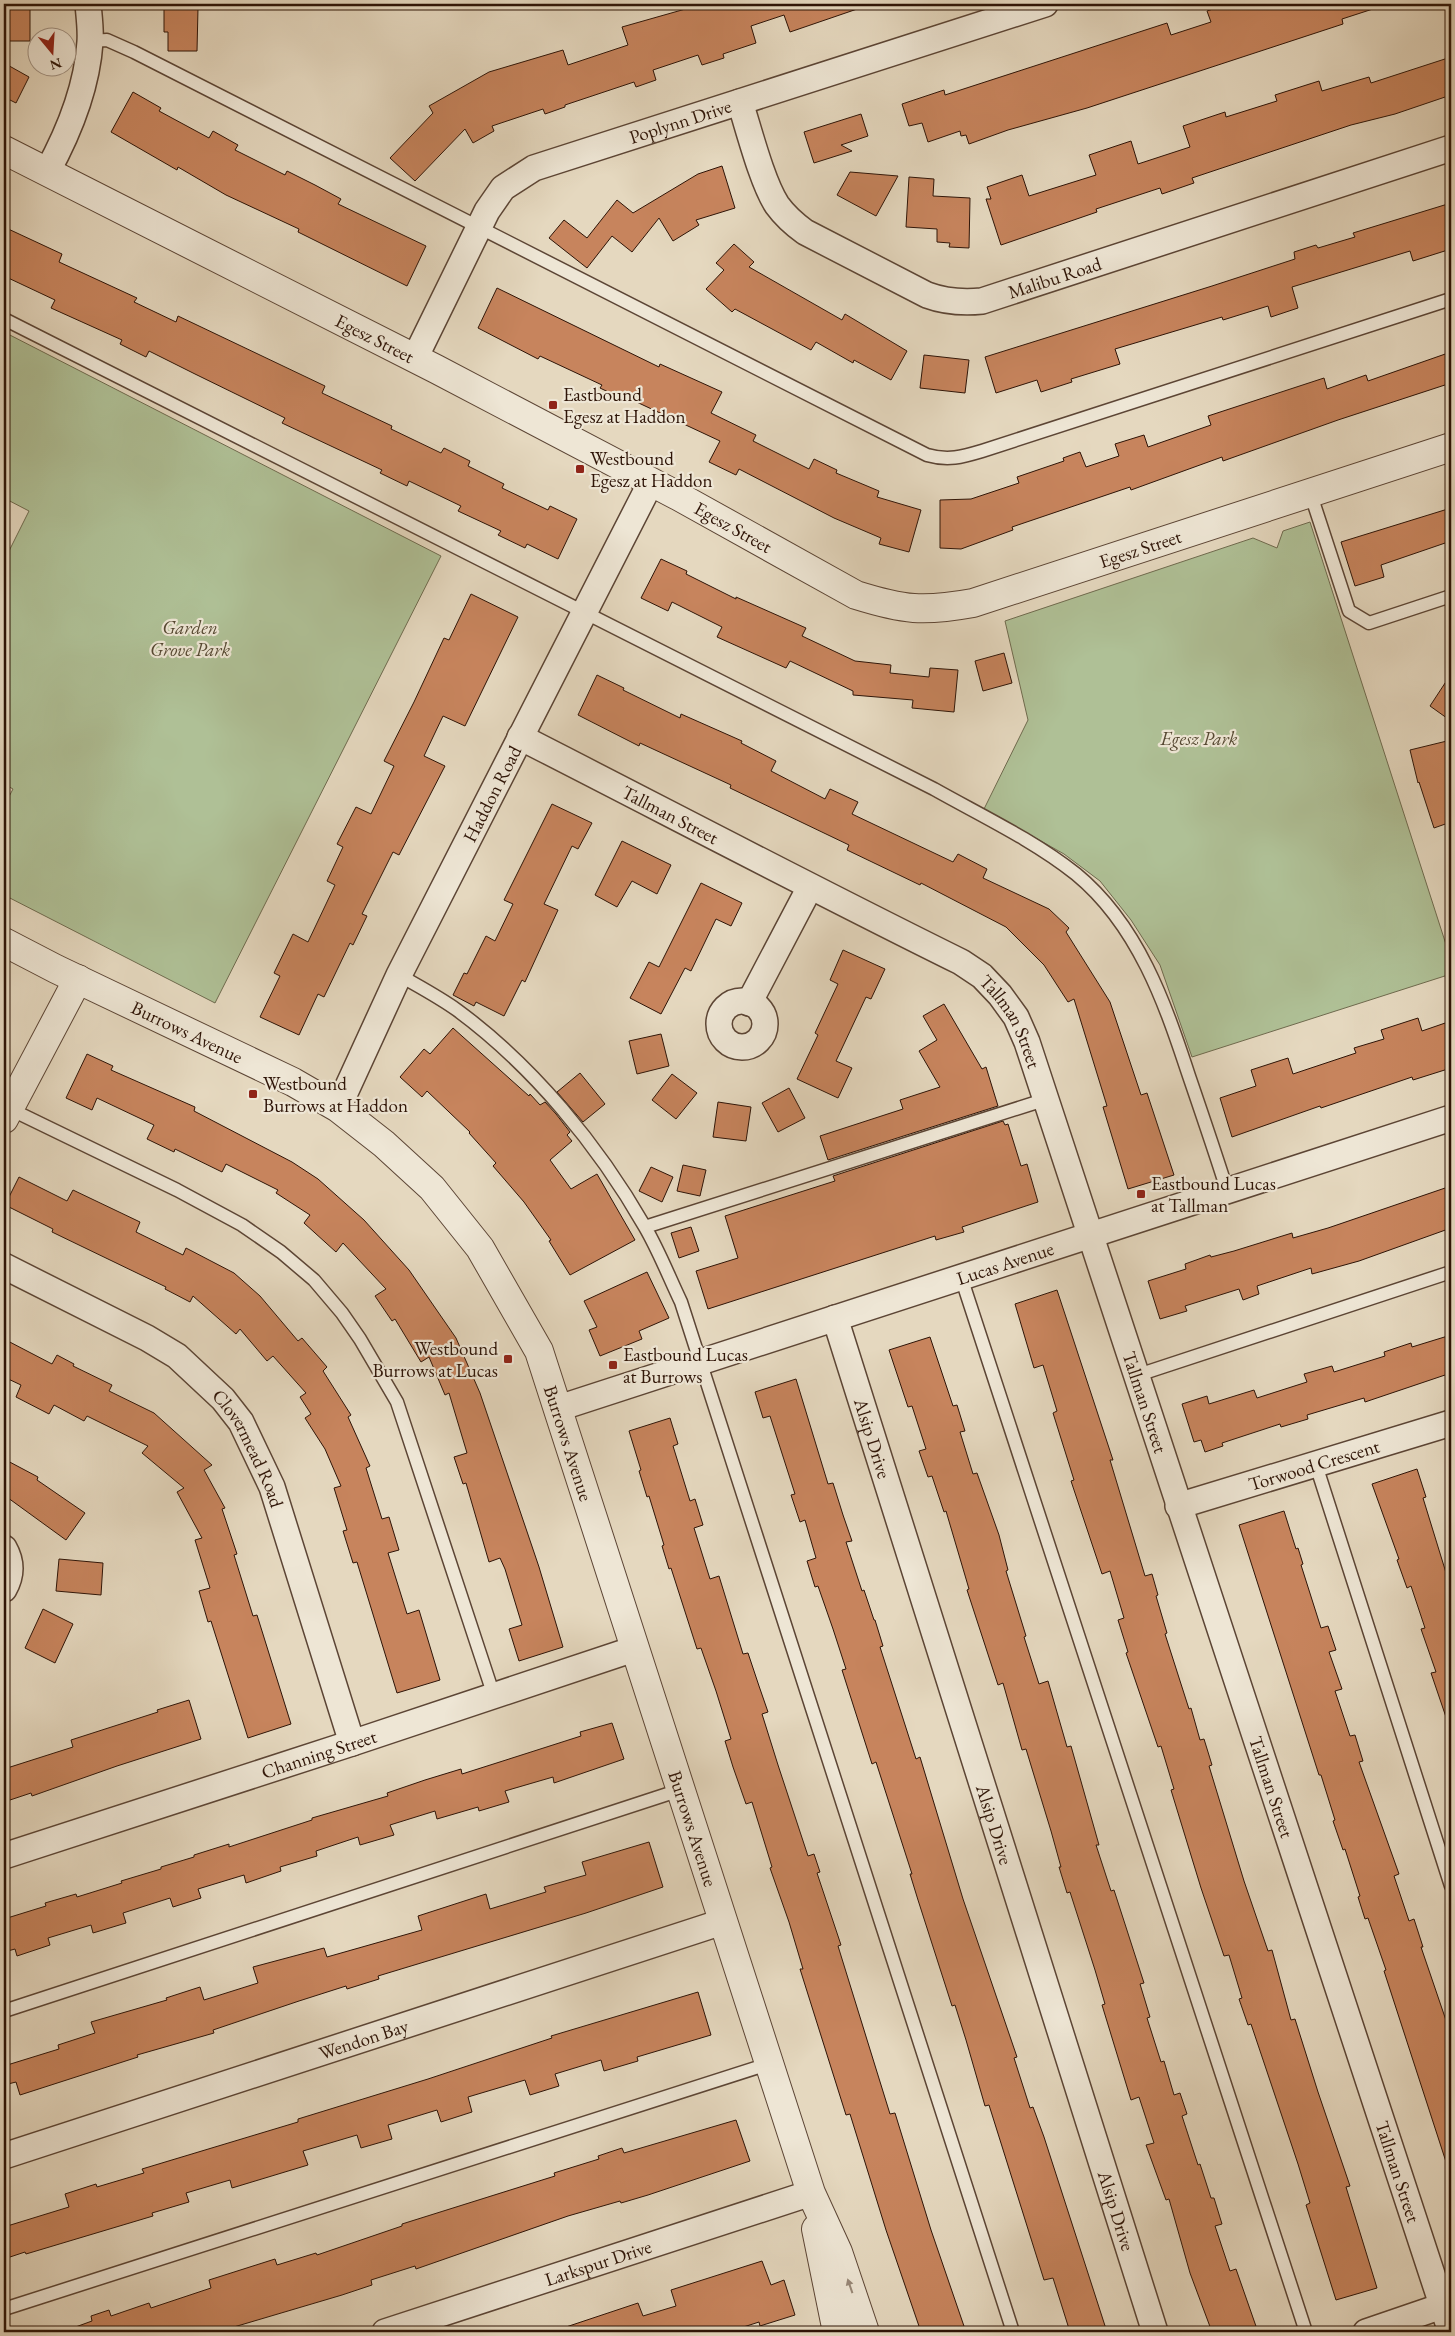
<svg xmlns="http://www.w3.org/2000/svg" width="1455" height="2336" viewBox="0 0 1455 2336" font-family="'EB Garamond',serif">
<style>
.green{fill:#afc096;stroke:#6e6a4e}
.building{fill:#c7845d;stroke:#2e1407}
.lines{fill:none;stroke-linecap:round;stroke-linejoin:round}
.service-casing{stroke:#5c4535;stroke-width:15}
.minor-casing{stroke:#5c4535;stroke-width:28}
.tertiary-casing{stroke:#5c4535;stroke-width:30}
.service{stroke:#eee6d5;stroke-width:12}
.minor{stroke:#eee6d5;stroke-width:25}
.tertiary{stroke:#eee6d5;stroke-width:28}
.oneway{fill:#988878}
.poi-dot{fill:#8f2418;stroke:#eee6d5;stroke-width:2}
.labels{text-anchor:middle;stroke-width:4.5;stroke-linejoin:round;paint-order:stroke}
.street-label{font-size:19px;fill:#2e1407;stroke:#eee6d5}
.poi-label{font-size:19px;fill:#2e1407;stroke:#eee6d5;text-anchor:start}
.park-label{font-size:19px;font-style:italic;fill:#554832;stroke:#eee6d5}
</style>
<rect width="100%" height="100%" fill="#e5d8bf"/>
<filter id="stains"><feTurbulence type="fractalNoise" baseFrequency=".004" numOctaves="4"/><feColorMatrix values="0 0 0 0 .2 0 0 0 0 .09 0 0 0 0 .02 0 0 0 .5 -.17"/></filter>
<radialGradient id="worn" r=".72"><stop offset=".6" stop-color="#630" stop-opacity="0"/><stop offset="1" stop-color="#630" stop-opacity=".3"/></radialGradient>
<path class="green" d="M4,332L441,556L215,1003L4,895V806L13,789L4,784V561L29,511L4,498Z
M1310,522L1451,960V974L1192,1057L1160,965L1131,920L1100,881L1064,854L984,809L1028,720L1005,621L1253,538L1277,548L1283,531Z"/>
<path class="building" d="M9,4H30V41H4V15H9Z
M703,4H862L863,7L790,32L784,15L751,26L756,43L723,54L724,58L702,65L698,55L653,70L656,80L636,87L634,82L565,105V107L545,114L543,109L492,126L494,131L473,143L465,129L415,181L390,158L433,113L429,106L489,72L563,50L568,65L628,45L622,27Z
M1228,4H1378L1379,7L1342,19L1343,24L1087,108L1008,130L969,144L966,135L961,136L960,131L928,142L922,123L909,126L902,104L944,90L945,95L1167,23L1171,35L1211,22L1207,11Z
M164,8H198L197,51H168V32H164Z
M1451,57V95L1395,114L1351,125L1192,178L1194,183L1162,194L1160,188L1096,209L1097,212L1001,245L986,199H991L987,187L1022,175L1029,196L1096,175L1089,155L1131,141L1138,164L1190,147L1183,126L1225,112L1226,117L1277,101L1275,95L1319,81L1322,91L1369,77L1371,83Z
M4,63L29,77L16,103L4,97Z
M133,92L161,108L159,111L209,138L213,131L238,145L235,150L285,175L287,171L315,185L341,199L338,204L426,246L407,286L298,232L299,229L226,195L178,167L177,170L111,132Z
M861,114L868,136L841,145L852,151L814,163L804,132Z
M722,166L735,208L696,220L699,225L673,241L659,218L632,252L612,236L587,268L549,238L564,220L587,238L617,200L633,213L698,174Z
M850,172L898,176L876,216L837,195Z
M909,177L934,179L933,196L970,198L969,248L949,247L950,243L937,242V229L906,227Z
M1451,203V249L1413,261L1410,251L1292,287L1298,308L1271,317L1268,306L1223,320L1222,317L1115,349L1120,364L1071,379L1072,382L1041,392L1037,380L996,393L985,357L1212,286L1295,259L1294,252L1316,245L1318,248L1355,237L1353,233Z
M4,227L62,254L59,262L137,298L134,302L176,322L178,316L325,386L322,393L392,426L391,429L441,453L444,448L470,461L468,466L504,484L502,488L548,510L550,506L577,519L558,559L527,544L525,548L498,535L501,531L458,511L461,506L409,481L407,486L380,473L382,470L282,423L285,418L195,374L149,351L146,357L120,344L122,340L51,308L55,300L4,276Z
M734,244L754,262L749,267L842,320L845,314L907,351L891,380L854,360L853,363L816,342L811,350L735,309L732,312L706,289L724,270L716,263Z
M497,288L659,367L660,364L722,392L711,413L756,435L753,441L809,469L814,459L837,470L836,473L879,491L877,497L921,510L909,552L879,544L881,538L834,518L739,469L736,475L709,462L720,441L628,398L627,401L600,388L602,385L540,356L538,359L478,328Z
M1451,352V383L1338,420L1223,461L1222,457L1131,490L1130,487L1012,527L1013,530L961,549L940,548V500L971,499L1019,483L1017,477L1064,461L1063,458L1080,452L1086,467L1119,456L1115,444L1144,435L1148,447L1211,425L1208,416L1324,378L1327,389L1366,375L1368,381Z
M924,355L969,360L965,393L920,388Z
M1451,508V541L1381,565L1384,577L1355,586L1341,542Z
M661,559L687,571L686,574L736,599V597L806,628L802,636L855,661L891,665L890,673L929,677L930,668L958,670L954,712L912,708L913,700L853,695V691L790,661L786,668L717,637L722,627L672,602L668,611L641,598Z
M471,594L518,617L465,726L443,716L424,756L445,766L399,855L393,852L362,914L367,916L353,945L350,943L324,997L318,994L299,1035L260,1017L280,976L274,973L293,934L308,942L335,885L327,881L343,847L337,844L356,807L371,814L394,766L384,761L414,702L444,638L449,640Z
M1004,653L1012,683L983,691L975,661Z
M1451,674V721L1430,706Z
M597,675L624,688L623,690L680,718L681,714L742,741L741,743L776,761L771,771L825,799L830,789L858,802L852,814L953,862L958,854L987,869L983,878L1049,909L1069,928L1066,932L1110,1002L1141,1095L1147,1093L1174,1175L1128,1189L1103,1107L1107,1106L1074,999L1068,1002L1044,965L1006,927L921,883L920,885L847,850L849,845L730,788L731,785L640,743L639,746L578,715Z
M1451,740V822L1434,828L1419,782L1418,783L1410,750Z
M552,804L592,823L578,849L572,846L544,904L558,910L525,982L522,980L504,1016L476,1002L474,1006L453,995L464,973L467,974L486,936L495,941L513,904L504,900Z
M622,841L671,865L657,894L632,881L617,907L595,895Z
M701,883L742,903L731,926L716,919L691,971L685,968L661,1014L630,998L649,962L659,967Z
M843,950L885,969L871,999L866,997L836,1061L852,1068L838,1098L797,1079L818,1035L815,1033L838,984L830,980Z
M944,1004L982,1069L986,1067L998,1106L828,1160L820,1136L903,1109L900,1100L940,1087L919,1051L937,1040L923,1016Z
M1418,1018L1422,1031L1451,1021V1068L1413,1080L1412,1077L1321,1108L1320,1106L1232,1137L1220,1098L1256,1086L1251,1070L1288,1058L1293,1074L1356,1053L1354,1048L1384,1039L1381,1030Z
M453,1028L529,1096L530,1094L540,1105L545,1102L556,1114L570,1132L567,1135L572,1141L550,1160L571,1189L597,1174L635,1240L570,1275L549,1241L551,1240L524,1202L493,1166L496,1163L469,1133L470,1132L427,1091L422,1097L400,1077L424,1049L430,1054Z
M661,1034L669,1066L637,1074L629,1041Z
M87,1054L113,1066L111,1070L195,1107L194,1111L292,1162L318,1179L364,1220L409,1270L456,1338L480,1393L539,1567L563,1647L519,1661L509,1629L522,1625L505,1569L500,1558L489,1562L466,1483L463,1484L454,1457L467,1453L449,1393L445,1395L429,1357L421,1362L395,1319L392,1321L375,1296L386,1289L343,1243L336,1252L304,1223L310,1215L276,1193L278,1190L226,1164L222,1172L175,1149L174,1152L147,1139L154,1125L97,1098L92,1110L66,1098Z
M580,1073L605,1104L583,1122L557,1092Z
M672,1074L697,1093L676,1119L652,1100Z
M789,1088L805,1118L778,1132L762,1103Z
M718,1102L751,1107L746,1141L713,1137Z
M1003,1121L1005,1125L1008,1124L1021,1166L1027,1164L1038,1202L962,1227L964,1232L936,1240L935,1236L708,1309L696,1271L738,1258L725,1216L835,1181L833,1176Z
M683,1165L706,1170L700,1196L677,1191Z
M651,1167L673,1177L662,1202L639,1191Z
M19,1177L67,1201L73,1190L140,1222L136,1232L183,1255L186,1248L234,1273L260,1296L298,1341L302,1338L327,1367L323,1371L351,1415L348,1417L370,1466L366,1468L382,1519L389,1517L399,1550L388,1553L407,1614L419,1610L440,1680L397,1693L357,1562L353,1563L343,1531L347,1530L334,1488L341,1486L325,1449L305,1418L311,1414L300,1397L306,1393L273,1356L267,1361L240,1329L236,1334L193,1296L190,1302L165,1289L166,1287L52,1232L53,1229L5,1205Z
M1451,1186V1228L1359,1261L1312,1274L1311,1268L1257,1286L1259,1294L1243,1300L1239,1289L1185,1306L1187,1311L1160,1319L1148,1281L1186,1269L1185,1264L1210,1255L1211,1257L1234,1251L1292,1233L1293,1238L1328,1228Z
M691,1227L699,1251L679,1258L671,1233Z
M647,1272L669,1318L639,1331L642,1339L600,1356L589,1330L597,1327L584,1301Z
M1057,1290L1113,1460H1110L1145,1576L1152,1574L1158,1595L1156,1596L1167,1633L1165,1634L1189,1709L1191,1708L1200,1740L1204,1739L1212,1765L1209,1766L1244,1881L1268,1951L1272,1950L1291,2020L1295,2019L1318,2092L1350,2186L1346,2187L1377,2288L1336,2300L1306,2205L1310,2203L1298,2164L1251,2024L1248,2025L1239,1999L1242,1998L1229,1955L1224,1956L1201,1888L1171,1790L1174,1789L1161,1746L1158,1747L1126,1653L1128,1652L1118,1620L1124,1618L1110,1571L1102,1574L1071,1481L1074,1480L1053,1413L1057,1411L1043,1365L1034,1368L1015,1304Z
M1451,1335V1373L1365,1402L1364,1398L1307,1415L1308,1419L1281,1427L1280,1424L1222,1443L1223,1446L1205,1452L1201,1440L1194,1442L1182,1404L1207,1396L1209,1404L1254,1390L1257,1398L1307,1382L1304,1374L1332,1366L1334,1372L1385,1356L1384,1352L1411,1343L1412,1347Z
M930,1337L953,1406L957,1405L965,1431L960,1432L973,1474L977,1473L999,1535L1008,1570L1006,1571L1026,1636L1024,1637L1039,1684L1048,1681L1067,1747L1071,1746L1099,1845H1096L1111,1891L1114,1890L1144,1983L1140,1984L1150,2017L1147,2018L1161,2062L1164,2061L1174,2095L1180,2093L1187,2114L1182,2116L1198,2165L1200,2164L1211,2198H1214L1222,2224L1215,2226L1230,2271L1236,2269L1258,2332H1212L1190,2273L1169,2199L1166,2200L1146,2145L1154,2143L1139,2097L1131,2100L1102,2005L1105,2004L1095,1970L1070,1892L1067,1893L1059,1867H1061L1051,1831L1026,1749L1022,1750L1003,1683L998,1685L967,1590L969,1589L946,1511L944,1512L932,1476L928,1477L919,1451L926,1449L912,1406L908,1407L889,1350Z
M4,1339L52,1364L57,1355L74,1364L73,1366L112,1385L109,1391L154,1413L212,1465L204,1470L225,1508L222,1509L237,1554L234,1555L253,1616L257,1615L291,1724L248,1738L211,1621L208,1622L199,1591L210,1588L195,1540L202,1538L177,1492L184,1488L142,1453L148,1446L87,1416L84,1421L54,1405L49,1414L16,1397L21,1385L4,1377Z
M796,1379L828,1484L833,1483L843,1515L852,1541L846,1542L862,1591L864,1590L874,1620H875L883,1646L880,1647L916,1759L920,1757L963,1899L1017,2057L1014,2058L1030,2108L1033,2107L1044,2137L1107,2332H1070L1053,2278L1044,2280L989,2105L985,2106L966,2040L955,2005L952,2006L918,1900L910,1874H912L876,1762L872,1764L842,1670L846,1669L833,1629L818,1586L815,1587L807,1561L816,1558L805,1520L800,1522L791,1495L795,1494L770,1416L763,1418L755,1392Z
M670,1418L678,1444L673,1446L690,1501L695,1499L703,1525L694,1528L710,1579L719,1576L743,1654L748,1653L759,1686L768,1712L762,1714L778,1765L808,1856L814,1854L820,1872L817,1873L841,1945L838,1946L890,2114L895,2113L931,2230L966,2332H921L886,2230L850,2114L846,2115L800,1969H803L789,1922L770,1868L772,1867L752,1802L746,1804L733,1767L725,1741L731,1739L716,1691L701,1648L697,1649L671,1568L669,1569L662,1546L664,1545L649,1496L647,1497L639,1471L641,1470L629,1431Z
M4,1459L38,1477L37,1480L85,1513L66,1540L4,1495Z
M1417,1469L1426,1497L1423,1498L1451,1589V1723H1448L1431,1673L1436,1672L1421,1629L1425,1628L1411,1586L1407,1588L1397,1560L1399,1559L1372,1484Z
M1284,1511L1296,1549L1298,1548L1303,1564L1301,1565L1321,1628L1328,1626L1336,1650L1329,1652L1342,1689L1335,1691L1350,1736L1355,1735L1363,1761L1359,1762L1399,1874L1394,1876L1409,1921L1414,1919L1423,1947H1421L1451,2035V2168H1448L1384,1971L1386,1970L1368,1918L1365,1919L1358,1897L1360,1896L1345,1849L1343,1850L1333,1821L1335,1820L1321,1775H1319L1239,1525Z
M59,1559L103,1563L101,1595L56,1591Z
M43,1609L73,1624L55,1663L25,1648Z
M189,1700L201,1739L117,1766L32,1796L31,1793L4,1802V1769L73,1747L71,1740L158,1712L157,1710Z
M612,1723L624,1759L554,1783L553,1777L505,1791L509,1802L479,1811L478,1807L437,1819L435,1811L390,1825L394,1835L360,1845L358,1837L316,1851L317,1856L280,1867L281,1871L246,1883L244,1875L198,1889L201,1898L173,1907L170,1898L123,1913L126,1923L93,1933L91,1925L48,1938L50,1945L17,1956L15,1949L4,1952V1919L46,1906L45,1903L76,1894L77,1897L122,1883L121,1881L161,1869V1867L194,1857V1855L229,1844V1847L312,1820V1818L388,1796L387,1793L425,1780L461,1769L462,1774L506,1760L581,1736L580,1732Z
M649,1842L663,1887L586,1913L378,1976L379,1979L347,1989L346,1986L299,2001L213,2030L214,2033L137,2055L138,2057L20,2095L16,2082L4,2085V2066L59,2049L58,2045L95,2033L91,2022L167,2000L166,1998L200,1987L204,2000L258,1983L253,1967L324,1948L327,1957L422,1930L418,1916L486,1894L490,1909L546,1892L544,1887L586,1875L582,1862Z
M698,1992L711,2035L637,2057L638,2061L604,2071L601,2060L555,2074L559,2086L530,2095L525,2080L468,2097L472,2112L441,2122L437,2110L388,2125L392,2139L361,2148L357,2135L303,2151L308,2165L232,2188L230,2180L186,2193L189,2202L152,2213L153,2216L26,2254L25,2252L4,2259V2227L69,2207L65,2194L96,2184L97,2187L144,2173L142,2169L298,2122V2119L428,2079L552,2038L551,2036Z
M736,2120L750,2161L648,2195L621,2203L620,2201L568,2216L416,2269L415,2266L371,2280L372,2285L342,2295L217,2332H71L70,2329L92,2321L91,2316L109,2310L111,2316L149,2303L151,2308L211,2288L209,2280L275,2259L277,2265L316,2253L317,2255L402,2226V2224L555,2176L554,2173L599,2159L598,2156L622,2148L624,2153Z
M762,2261L771,2285L784,2280L795,2315L760,2326L759,2322L728,2332H560V2329L638,2303L643,2316L676,2306L671,2290Z"/>
<g class="lines">
<g class="service-casing">
<path id="service" d="M90,41L107,40L134,52L927,455C948,461 962,457 982,451L1451,299
M4,319L934,789C982,816 1033,840 1076,874C1138,925 1165,1003 1189,1076C1202,1114 1215,1152 1227,1190
M1310,492L1349,611L1369,623L1451,596
M399,975C418,986 439,997 457,1010C533,1066 598,1145 645,1227C659,1251 669,1277 681,1302L1013,2332
M8,1108L177,1190L242,1225L281,1252L314,1280L342,1313L360,1339L397,1402L494,1696
M645,1227L1047,1099
M961,1277L1306,2332
M1138,1375L1451,1272
M1316,1465L1451,1886
M4,2011L680,1790
M4,2309L768,2064"/>
</g>
<g class="minor-casing">
<g id="minor">
<path id="s1" d="M740,102C749,130 762,182 777,205C785,216 794,224 805,232L927,295C946,302 962,303 982,301L1451,148"/>
<path d="M47,172C69,132 87,88 90,42C91,30 89,16 88,4"/>
<path id="s2" d="M415,358L487,211L503,188L534,168L1045,4"/>
<path id="s3" d="M520,737C667,812 813,889 961,962L982,976L1000,995L1016,1017L1027,1042L1451,2332"/>
<circle cx="742" cy="1024" r="23"/>
<path d="M749,1003L810,887"/>
<path id="s4" d="M338,1108L399,975L651,482"/>
<path id="s5" d="M4,1266L147,1338L177,1356L223,1399L241,1422L272,1487L352,1743"/>
<path id="s6" d="M835,1318L1155,2332"/>
<path id="s7" d="M559,1408L1451,1118"/>
<path id="s8" d="M1178,1506L1451,1423"/>
<path d="M4,1548C12,1562 12,1575 4,1589"/>
<path id="s9" d="M4,1856L352,1743L634,1649"/>
<path id="s10" d="M4,2156L722,1922"/>
<path id="s11" d="M385,2332L811,2193"/>
<path d="M1366,2332L1442,2306"/>
</g>
</g>
<g class="tertiary-casing">
<g id="tertiary">
<path id="s12" d="M4,150L436,369L678,496L856,595C904,610 923,612 973,603L1451,447"/>
<path id="s13" d="M4,942L56,969L293,1082L338,1108L384,1144L432,1188L480,1248L539,1351L811,2193L838,2252L865,2332"/>
<path d="M4,1119L78,979"/>
<path d="M816,2229L837,2332"/>
</g>
</g>
<use href="#service" class="service"/>
<use href="#minor" class="minor"/>
<use href="#tertiary" class="tertiary"/>
</g>
<defs><path id="oneway-solid" d="M-6-.8H1V-3.2L6.5 0L1 3.2V.8H-6Z" transform="scale(1.25)"/></defs>
<use class="oneway" href="#oneway-solid" transform="translate(850 2286) rotate(-109)"/>
<g class="poi-dot">
<rect x="548" y="400" width="10" height="10" rx="2.5"/>
<rect x="575" y="464" width="10" height="10" rx="2.5"/>
<rect x="248" y="1089" width="10" height="10" rx="2.5"/>
<rect x="1136" y="1189" width="10" height="10" rx="2.5"/>
<rect x="503" y="1354" width="10" height="10" rx="2.5"/>
<rect x="608" y="1360" width="10" height="10" rx="2.5"/>
</g>
<g class="labels">
<g class="street-label">
<text dy="7" stroke="none"><textPath href="#s2" startOffset="382">Poplynn Drive</textPath></text>
<text dy="7" stroke="none"><textPath href="#s1" startOffset="418">Malibu Road</textPath></text>
<text dy="7" stroke="none"><textPath href="#s12" startOffset="416">Egesz Street</textPath></text>
<text dy="7" stroke="none"><textPath href="#s12" startOffset="821">Egesz Street</textPath></text>
<text dy="7" stroke="none"><textPath href="#s12" startOffset="1256">Egesz Street</textPath></text>
<text dy="7" stroke="none"><textPath href="#s4" startOffset="350">Haddon Road</textPath></text>
<text dy="7" stroke="none"><textPath href="#s3" startOffset="169">Tallman Street</textPath></text>
<text dy="7" stroke="none"><textPath href="#s3" startOffset="575">Tallman Street</textPath></text>
<text dy="7" stroke="none"><textPath href="#s13" startOffset="204">Burrows Avenue</textPath></text>
<text dy="7" stroke="none"><textPath href="#s7" startOffset="469">Lucas Avenue</textPath></text>
<text dy="7" stroke="none"><textPath href="#s3" startOffset="980">Tallman Street</textPath></text>
<text dy="7" stroke="none"><textPath href="#s6" startOffset="126">Alsip Drive</textPath></text>
<text dy="7" stroke="none"><textPath href="#s13" startOffset="789">Burrows Avenue</textPath></text>
<text dy="7" stroke="none"><textPath href="#s5" startOffset="314">Clovermead Road</textPath></text>
<text dy="7" stroke="none"><textPath href="#s8" startOffset="142">Torwood Crescent</textPath></text>
<text dy="7" stroke="none"><textPath href="#s9" startOffset="331">Channing Street</textPath></text>
<text dy="7" stroke="none"><textPath href="#s3" startOffset="1385">Tallman Street</textPath></text>
<text dy="7" stroke="none"><textPath href="#s6" startOffset="531">Alsip Drive</textPath></text>
<text dy="7" stroke="none"><textPath href="#s13" startOffset="1194">Burrows Avenue</textPath></text>
<text dy="7" stroke="none"><textPath href="#s10" startOffset="378">Wendon Bay</textPath></text>
<text dy="7" stroke="none"><textPath href="#s3" startOffset="1790">Tallman Street</textPath></text>
<text dy="7" stroke="none"><textPath href="#s6" startOffset="936">Alsip Drive</textPath></text>
<text dy="7" stroke="none"><textPath href="#s11" startOffset="224">Larkspur Drive</textPath></text>
</g>
<g class="poi-label">
<text x="563" y="401">Eastbound<tspan x="563" dy="22">Egesz at Haddon</tspan></text>
<text x="590" y="465">Westbound<tspan x="590" dy="22">Egesz at Haddon</tspan></text>
<text x="263" y="1090">Westbound<tspan x="263" dy="22">Burrows at Haddon</tspan></text>
<text x="1151" y="1190">Eastbound Lucas<tspan x="1151" dy="22">at Tallman</tspan></text>
<text x="498" y="1355" text-anchor="end">Westbound<tspan x="498" dy="22">Burrows at Lucas</tspan></text>
<text x="623" y="1361">Eastbound Lucas<tspan x="623" dy="22">at Burrows</tspan></text>
</g>
<g class="park-label">
<text x="190" y="634">Garden<tspan x="190" dy="22">Grove Park</tspan></text>
<text x="1199" y="745">Egesz Park</text>
</g>
</g>
<rect width="1455" height="2336" fill="none" stroke="#e5d8bf" stroke-width="20"/>
<rect x="5" y="5" width="1445" height="2326" fill="none" stroke="#2e1407" stroke-width="2.5"/>
<rect x="10" y="10" width="1435" height="2316" fill="none" stroke="#2e1407"/>
<g transform="translate(52 52) rotate(162)"><circle r="24" fill="#eee6d5" stroke="#a19283"/>
<path d="M0-4L9 19L0 12L-9 19Z" fill="#8f2418"/>
<text y="-8" font-size="14" font-weight="bold" text-anchor="middle" fill="#2e1407">N</text>
</g>
<rect width="100%" height="100%" filter="url(#stains)"/>
<rect width="100%" height="100%" fill="url(#worn)"/>
</svg>
